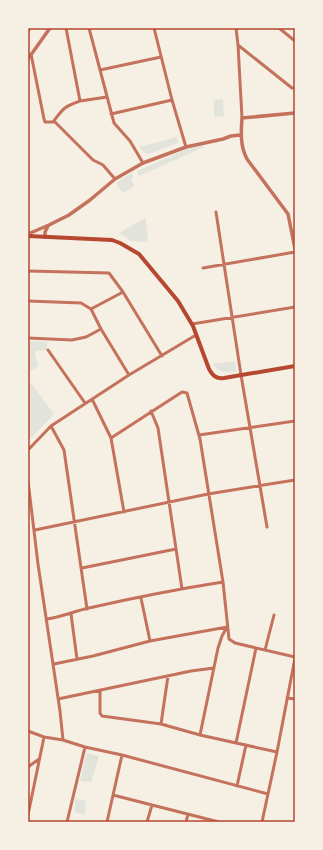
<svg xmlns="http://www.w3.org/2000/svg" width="323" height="850" viewBox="0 0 323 850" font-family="Commissioner,sans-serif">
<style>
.green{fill:#e2e4dc}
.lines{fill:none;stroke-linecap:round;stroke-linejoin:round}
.minor{stroke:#c5725c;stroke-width:3}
.tertiary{stroke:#c5725c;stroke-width:3.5}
.secondary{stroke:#b5482f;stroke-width:4}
.trunk{stroke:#b5482f;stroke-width:5}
.neatline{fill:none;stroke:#b5482f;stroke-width:1.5}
</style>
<rect width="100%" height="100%" fill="#f6efe4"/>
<path class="green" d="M223,99L224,116L214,117V100Z
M177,137L178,143L149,154L144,153L139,147Z
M203,145L204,147L139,176L137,171L185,150Z
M132,173L133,178L131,180L135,186L123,193L116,183Z
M145,218L146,220L148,242L131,241L119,233Z
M38,341L47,342V350L35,351V356L38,365L36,368L28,372V342Z
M235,361L236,371C226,372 218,373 213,364Z
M31,383L54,414L28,441V385Z
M86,753L99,756L91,782L80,781Z
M75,799L86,801L85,814L75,813Z"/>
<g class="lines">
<path class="minor" d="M66,28L80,101L107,97
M89,28L114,123L130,141L143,163
M154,28L172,100L186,147
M236,28L238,45L242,118
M279,28L295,41
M238,45L292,88H295
M31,54L44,119L45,122H53C63,109 63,107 80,101
M100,70L161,57
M111,114L172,100
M54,121L93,160L103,165L115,179
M216,212L241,375L267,527
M203,268L295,252
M28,271L109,273L123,292L162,356
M28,301L81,303L91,309L101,329L129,375
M91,309L123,292
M192,324L295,307
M28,338L72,340L86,337L101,329
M48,350L85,403
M92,399L111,438L124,512
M151,411L158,428L182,589
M51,426L64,450L87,609
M199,435L295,421
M111,438L182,392L187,393L200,439L223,582L229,639L235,643L295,657
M28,450L51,426L129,375L196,335
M28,481L38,564L60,711L63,740
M35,530L208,494L295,480
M82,568L176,549
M141,598L150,641
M71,614L77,659
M47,619C61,617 75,611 89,608C133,598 178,589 223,582
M265,650L274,615
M54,664L93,656L150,641L227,627
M100,691V713L102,716L161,724L200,735L277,752
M287,698L295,699
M58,699L191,671L214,668
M161,724L168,676
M28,731L44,737L63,740L85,747L122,755L268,794
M200,735L218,648L222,636L227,627
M236,743L256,648
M28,767L39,759
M237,786L246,745
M113,795L152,805L147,822
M152,805L219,822
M28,815L44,737
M67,822L85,747
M107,822L122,755
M186,822L188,814
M262,822L277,752L295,658"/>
<path class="tertiary" d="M28,59L50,28
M295,113L242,118C241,132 240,146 247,159L288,214L295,249
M28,234L49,225L69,215L90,200L115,179L143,163L186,147L223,139L231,136L240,135
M45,237V232L48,226"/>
<path class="secondary" d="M28,236L112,240L120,243L139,254L178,301L193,326L209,369C213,376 216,379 224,378L295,366"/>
<path class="trunk" d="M28,29V28"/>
</g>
<rect width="323" height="850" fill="none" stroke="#f6efe4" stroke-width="58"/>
<rect x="29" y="29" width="265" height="792" class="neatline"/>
</svg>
